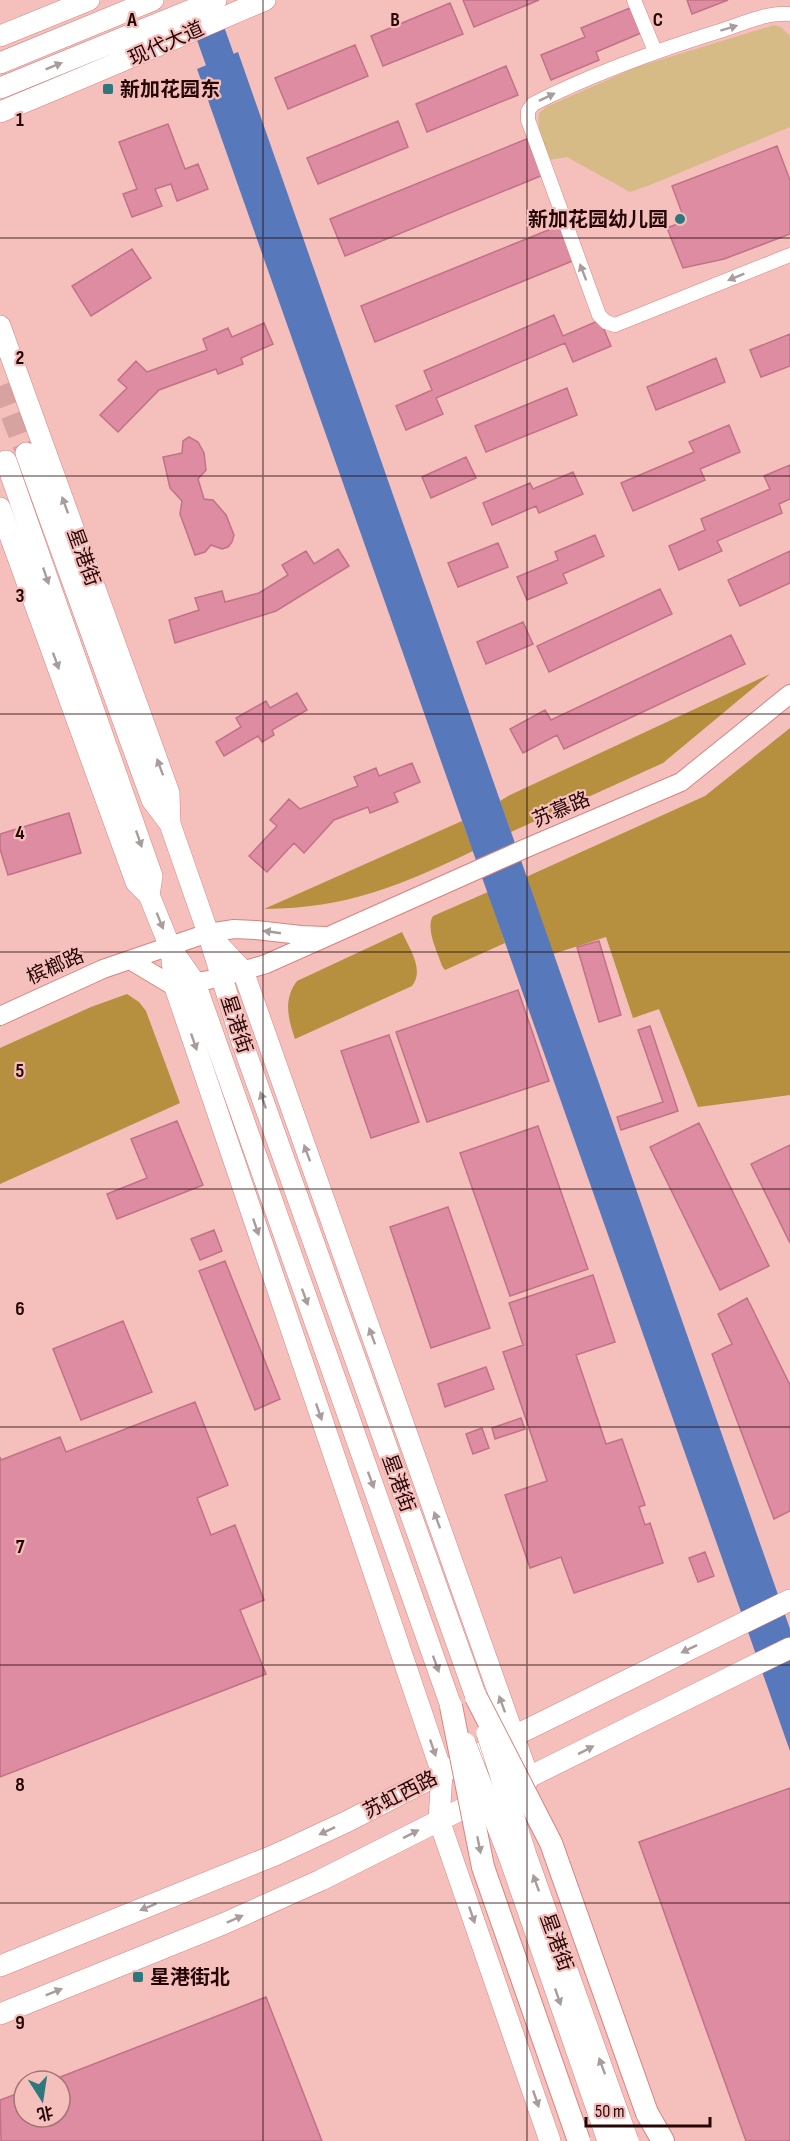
<svg xmlns="http://www.w3.org/2000/svg" width="790" height="2141" viewBox="0 0 790 2141" font-family="'Sofia Sans Condensed','Noto Sans SC',sans-serif">
<style>
.green{fill:#d7bb87}
.forest{fill:#b68f3f}
.water{fill:#5779bb}
.lines{fill:none;stroke-linecap:round;stroke-linejoin:round}
.river{stroke:#5779bb;stroke-width:30}
.building{fill:#de8ca1;stroke:#c17287;stroke-width:1.5}
.primary-tunnel{stroke:#d6a3a1;stroke-width:21;stroke-dasharray:21 10;stroke-linecap:butt}
.minor-casing{stroke:#d78481;stroke-width:15}
.secondary-casing{stroke:#d78481;stroke-width:20}
.primary-casing{stroke:#d78481;stroke-width:22}
.trunk-casing{stroke:#d78481;stroke-width:24}
.minor{stroke:#fff;stroke-width:14}
.secondary{stroke:#fff;stroke-width:18}
.primary{stroke:#fff;stroke-width:21}
.trunk{stroke:#fff;stroke-width:22}
.primary-bridge-casing{stroke:#d78481;stroke-width:22;stroke-linecap:butt}
.trunk-bridge-casing{stroke:#d78481;stroke-width:24;stroke-linecap:butt}
.primary-bridge{stroke:#fff;stroke-width:21}
.trunk-bridge{stroke:#fff;stroke-width:22}
.oneway{fill:#a89c9c}
.grid{fill:none;stroke:#250707;stroke-width:1.5;stroke-opacity:0.55}
.poi-dot{fill:#2d777d;stroke:#f5bfbc;stroke-width:2}
.labels{text-anchor:middle;stroke-width:4.5;stroke-linejoin:round;paint-order:stroke}
.street-label{font-size:20px;fill:#250707;stroke:#f5bfbc}
.poi-label{font-size:20px;font-weight:bold;fill:#250707;stroke:#f5bfbc;text-anchor:start}
.grid-label{font-size:20px;text-anchor:middle;font-weight:bold;fill:#250707;stroke:#f5bfbc;stroke-width:4.5;stroke-linejoin:round;paint-order:stroke}
</style>
<rect width="100%" height="100%" fill="#f5bfbc"/>
<path class="green" d="M774,25L781,27L790,36V127L650,185L630,192L567,157L549,160C543,143 537,131 539,113L546,107L637,67Z"/>
<path class="forest" d="M770,674L663,763L511,832L500,801L510,795Z
M790,728V1095L698,1107L659,1009L633,1018L606,937L553,954L526,877L705,796Z
M462,821L473,851C399,886 348,908 264,909Z
M488,892L505,943L445,970L442,966C438,953 425,929 433,916Z
M402,932C409,948 425,970 412,986L295,1039C288,1018 283,1000 297,981Z
M127,994L139,1002L146,1011L180,1103L0,1184V1048L91,1007Z"/>
<path class="water" d="M238,52L790,1629V1751L197,69Z"/>
<g class="lines">
<path class="river" d="M204,15L220,60"/>
</g>
<path class="building" d="M463,0H539L474,27Z
M687,0H728L692,14Z
M450,3L463,34L383,66L371,36Z
M630,8L641,33L596,52L599,60L551,80L541,55L585,37L581,28Z
M355,45L368,76L288,109L275,78Z
M506,66L518,95L427,132L416,104Z
M398,121L408,147L318,184L307,158Z
M168,124L185,169L198,164L208,189L177,201L171,184L155,189L162,206L132,217L123,194L137,189L119,142Z
M529,138L543,175L345,256L330,219Z
M777,146L790,180V234L724,259L683,268L667,228L685,221L672,186Z
M563,224L577,259L375,342L361,306Z
M132,249L151,278L91,316L72,286Z
M554,315L563,336L600,320L611,346L573,362L565,343L436,398L443,414L406,430L396,406L432,390L424,371Z
M264,323L273,344L241,358L243,364L218,374L216,369L159,390L118,432L100,415L127,388L118,380L136,361L147,372L207,350L203,339L228,328L232,337Z
M790,334V366L761,377L750,350Z
M716,358L725,382L656,410L647,387Z
M567,388L577,415L486,452L475,426Z
M729,425L740,452L700,469L705,480L633,511L621,483L694,452L689,442Z
M189,437L198,442L204,453L206,470L198,479L204,499L213,500L226,515L234,535L232,542L228,547L222,549L211,545L205,552L195,555L180,514L182,501L170,488L163,457L182,453L183,441Z
M466,457L476,478L431,498L422,477Z
M790,465V499L779,504L782,513L717,541L722,551L679,570L669,546L705,530L701,519L770,489L764,476Z
M573,472L583,494L539,513L536,506L492,525L483,503L530,483L533,489Z
M595,535L604,556L563,574L567,583L527,600L517,577L558,560L555,552Z
M498,543L508,567L458,587L448,563Z
M338,549L349,566L276,611L175,643L169,620L199,610L195,598L222,591L225,602L259,593L288,575L282,565L306,551L314,564Z
M790,551V583L740,606L728,580Z
M660,589L672,614L549,672L537,646Z
M523,622L533,644L486,664L477,642Z
M731,635L745,664L564,749L557,735L523,753L510,729L545,710L551,720Z
M297,693L307,710L272,730L274,735L262,742L258,736L224,756L216,742L241,727L236,718L266,701L270,708Z
M412,763L420,782L394,793L398,802L370,813L368,807L334,820L304,853L294,843L267,872L249,856L277,826L270,820L289,799L300,809L358,786L354,777L376,768L379,776Z
M69,813L81,853L8,875L0,849V834Z
M599,941L621,1015L599,1022L577,947Z
M518,990L549,1081L427,1122L396,1032Z
M650,1026L678,1111L621,1130L617,1117L663,1102L638,1030Z
M389,1035L419,1122L371,1138L341,1051Z
M177,1121L203,1185L117,1219L107,1194L147,1178L131,1139Z
M699,1123L769,1266L720,1290L650,1147Z
M538,1126L588,1269L510,1296L460,1153Z
M790,1145V1243L751,1164Z
M448,1207L490,1328L431,1348L390,1227Z
M214,1230L222,1251L200,1260L191,1239Z
M225,1261L280,1399L255,1410L199,1271Z
M593,1275L615,1342L576,1355L606,1444L622,1439L645,1505L639,1507L645,1525L650,1523L663,1563L574,1593L561,1557L530,1568L505,1495L547,1481L503,1352L523,1345L509,1303Z
M747,1298L790,1385V1511L774,1519L712,1354L732,1344L718,1314Z
M123,1321L152,1392L81,1420L53,1349Z
M486,1367L494,1389L445,1407L438,1384Z
M195,1402L228,1485L197,1498L211,1535L235,1525L264,1600L240,1610L266,1674L0,1777V1457L1,1460L60,1437L66,1452Z
M521,1418L525,1429L495,1439L492,1428Z
M482,1428L489,1448L473,1454L466,1434Z
M705,1552L714,1576L698,1582L689,1558Z
M790,1788V2141H746L639,1842Z
M266,1997L322,2141H1L0,2100L24,2091V2117H60V2081H50Z"/>
<g class="lines">
<path class="primary-tunnel" d="M0,386L26,453"/>
<g class="minor-casing">
<path id="minor" d="M634,0L655,51
M790,14C768,12 744,23 723,30C658,50 594,73 533,104L528,111V120L599,315L606,322L615,325L790,255"/>
</g>
<g class="secondary-casing">
<path id="secondary" d="M130,960L175,987L222,977L266,964L524,849L681,782L790,694
M0,1016L103,969L208,933L234,929L256,930L301,935L325,936"/>
</g>
<g class="primary-casing">
<path id="primary" d="M0,36L89,0
M0,63L153,0
M0,88L216,0
M0,112C89,76 177,37 265,0
M0,326L169,793L170,824L208,933L241,1039L476,1697
M26,453L152,800L170,824
M6,461L152,876L149,895
M0,508L136,882L149,895L170,947L195,983L451,1706
M212,938L243,971L529,1779
M171,950L175,987L442,1773L439,1820L550,2141
M515,1784L757,1664
M0,1966L275,1855L346,1822L514,1736L790,1600
M0,2014L223,1924L321,1880L484,1798"/>
</g>
<g class="trunk-casing">
<path id="trunk" d="M647,2113L663,2141"/>
</g>
<use href="#minor" class="minor"/>
<use href="#secondary" class="secondary"/>
<use href="#primary" class="primary"/>
<use href="#trunk" class="trunk"/>
<g class="primary-bridge-casing">
<path id="primary-bridge" d="M757,1664L790,1648
M487,1733L526,1855L628,2141
M465,1743L510,1859L608,2141"/>
</g>
<g class="trunk-bridge-casing">
<path id="trunk-bridge" d="M476,1697L551,1843L647,2113
M451,1706L483,1867L579,2141"/>
</g>
<use href="#primary-bridge" class="primary-bridge"/>
<use href="#trunk-bridge" class="trunk-bridge"/>
</g>
<defs><path id="oneway-solid" d="M-6-.8H1V-3.2L6.5 0L1 3.2V.8H-6Z" transform="scale(1.5)"/></defs>
<g class="oneway">
<use href="#oneway-solid" transform="translate(729 28) rotate(-17)"/>
<use href="#oneway-solid" transform="translate(54 66) rotate(-22)"/>
<use href="#oneway-solid" transform="translate(547 97) rotate(-26)"/>
<use href="#oneway-solid" transform="translate(583 272) rotate(-111)"/>
<use href="#oneway-solid" transform="translate(736 277) rotate(158)"/>
<use href="#oneway-solid" transform="translate(65 505) rotate(-110)"/>
<use href="#oneway-solid" transform="translate(46 576) rotate(71)"/>
<use href="#oneway-solid" transform="translate(56 661) rotate(70)"/>
<use href="#oneway-solid" transform="translate(160 767) rotate(-110)"/>
<use href="#oneway-solid" transform="translate(139 839) rotate(71)"/>
<use href="#oneway-solid" transform="translate(160 921) rotate(68)"/>
<use href="#oneway-solid" transform="translate(272 932) rotate(-172)"/>
<use href="#oneway-solid" transform="translate(194 1042) rotate(71)"/>
<use href="#oneway-solid" transform="translate(263 1100) rotate(-109)"/>
<use href="#oneway-solid" transform="translate(307 1153) rotate(-110)"/>
<use href="#oneway-solid" transform="translate(256 1227) rotate(71)"/>
<use href="#oneway-solid" transform="translate(305 1297) rotate(70)"/>
<use href="#oneway-solid" transform="translate(372 1336) rotate(-110)"/>
<use href="#oneway-solid" transform="translate(319 1412) rotate(71)"/>
<use href="#oneway-solid" transform="translate(371 1480) rotate(70)"/>
<use href="#oneway-solid" transform="translate(437 1520) rotate(-110)"/>
<use href="#oneway-solid" transform="translate(689 1649) rotate(154)"/>
<use href="#oneway-solid" transform="translate(436 1664) rotate(70)"/>
<use href="#oneway-solid" transform="translate(502 1704) rotate(-110)"/>
<use href="#oneway-solid" transform="translate(433 1748) rotate(71)"/>
<use href="#oneway-solid" transform="translate(586 1750) rotate(-27)"/>
<use href="#oneway-solid" transform="translate(327 1831) rotate(155)"/>
<use href="#oneway-solid" transform="translate(411 1834) rotate(-27)"/>
<use href="#oneway-solid" transform="translate(479 1845) rotate(79)"/>
<use href="#oneway-solid" transform="translate(536 1883) rotate(-110)"/>
<use href="#oneway-solid" transform="translate(148 1907) rotate(158)"/>
<use href="#oneway-solid" transform="translate(472 1915) rotate(71)"/>
<use href="#oneway-solid" transform="translate(235 1919) rotate(-24)"/>
<use href="#oneway-solid" transform="translate(54 1992) rotate(-22)"/>
<use href="#oneway-solid" transform="translate(558 1997) rotate(71)"/>
<use href="#oneway-solid" transform="translate(602 2066) rotate(-110)"/>
<use href="#oneway-solid" transform="translate(536 2099) rotate(71)"/>
</g>
<path class="grid" d="M263,0V2141M527,0V2141M0,238H790M0,476H790M0,714H790M0,952H790M0,1189H790M0,1427H790M0,1665H790M0,1903H790"/>
<g class="poi-dot">
<rect x="102" y="83" width="12" height="12" rx="3"/>
<circle cx="680" cy="219" r="6"/>
<rect x="132" y="1971" width="12" height="12" rx="3"/>
</g>
<g class="labels">
<g class="street-label">
<text transform="translate(166 43) rotate(-24)" y="7">现代大道</text>
<text transform="translate(84 557) rotate(70)" y="7">星港街</text>
<text transform="translate(561 809) rotate(-23)" y="7">苏慕路</text>
<text transform="translate(55 966) rotate(-24)" y="7">槟榔路</text>
<text transform="translate(237 1024) rotate(72)" y="7">星港街</text>
<text transform="translate(399 1483) rotate(70)" y="7">星港街</text>
<text transform="translate(400 1794) rotate(-27)" y="7">苏虹西路</text>
<text transform="translate(557 1942) rotate(70)" y="7">星港街</text>
</g>
<g class="poi-label">
<text x="120" y="96">新加花园东</text>
<text x="668" y="226" text-anchor="end">新加花园幼儿园</text>
<text x="150" y="1984">星港街北</text>
</g>
</g>
<g class="grid-label">
<text x="132" y="26">A</text>
<text x="395" y="26">B</text>
<text x="658" y="26">C</text>
<text x="20" y="126">1</text>
<text x="20" y="364">2</text>
<text x="20" y="602">3</text>
<text x="20" y="839">4</text>
<text x="20" y="1077">5</text>
<text x="20" y="1315">6</text>
<text x="20" y="1553">7</text>
<text x="20" y="1791">8</text>
<text x="20" y="2029">9</text>
</g>
<g transform="translate(42 2099) rotate(168)"><circle r="28" fill="#f5bfbc" stroke="#a27574" stroke-width="1.5"/>
<path d="M0-4.5L10 22L0 15L-10 22Z" fill="#2d777d"/>
<text y="-9" font-size="16" font-weight="bold" text-anchor="middle" fill="#250707">北</text>
</g>
<path d="M586 2117v9h124v-9" fill="none" stroke="#250707" stroke-width="3"/>
<text x="595" y="2117" font-size="18" fill="#250707" stroke="#f5bfbc" stroke-width="4.5" paint-order="stroke">50 m</text>
</svg>
